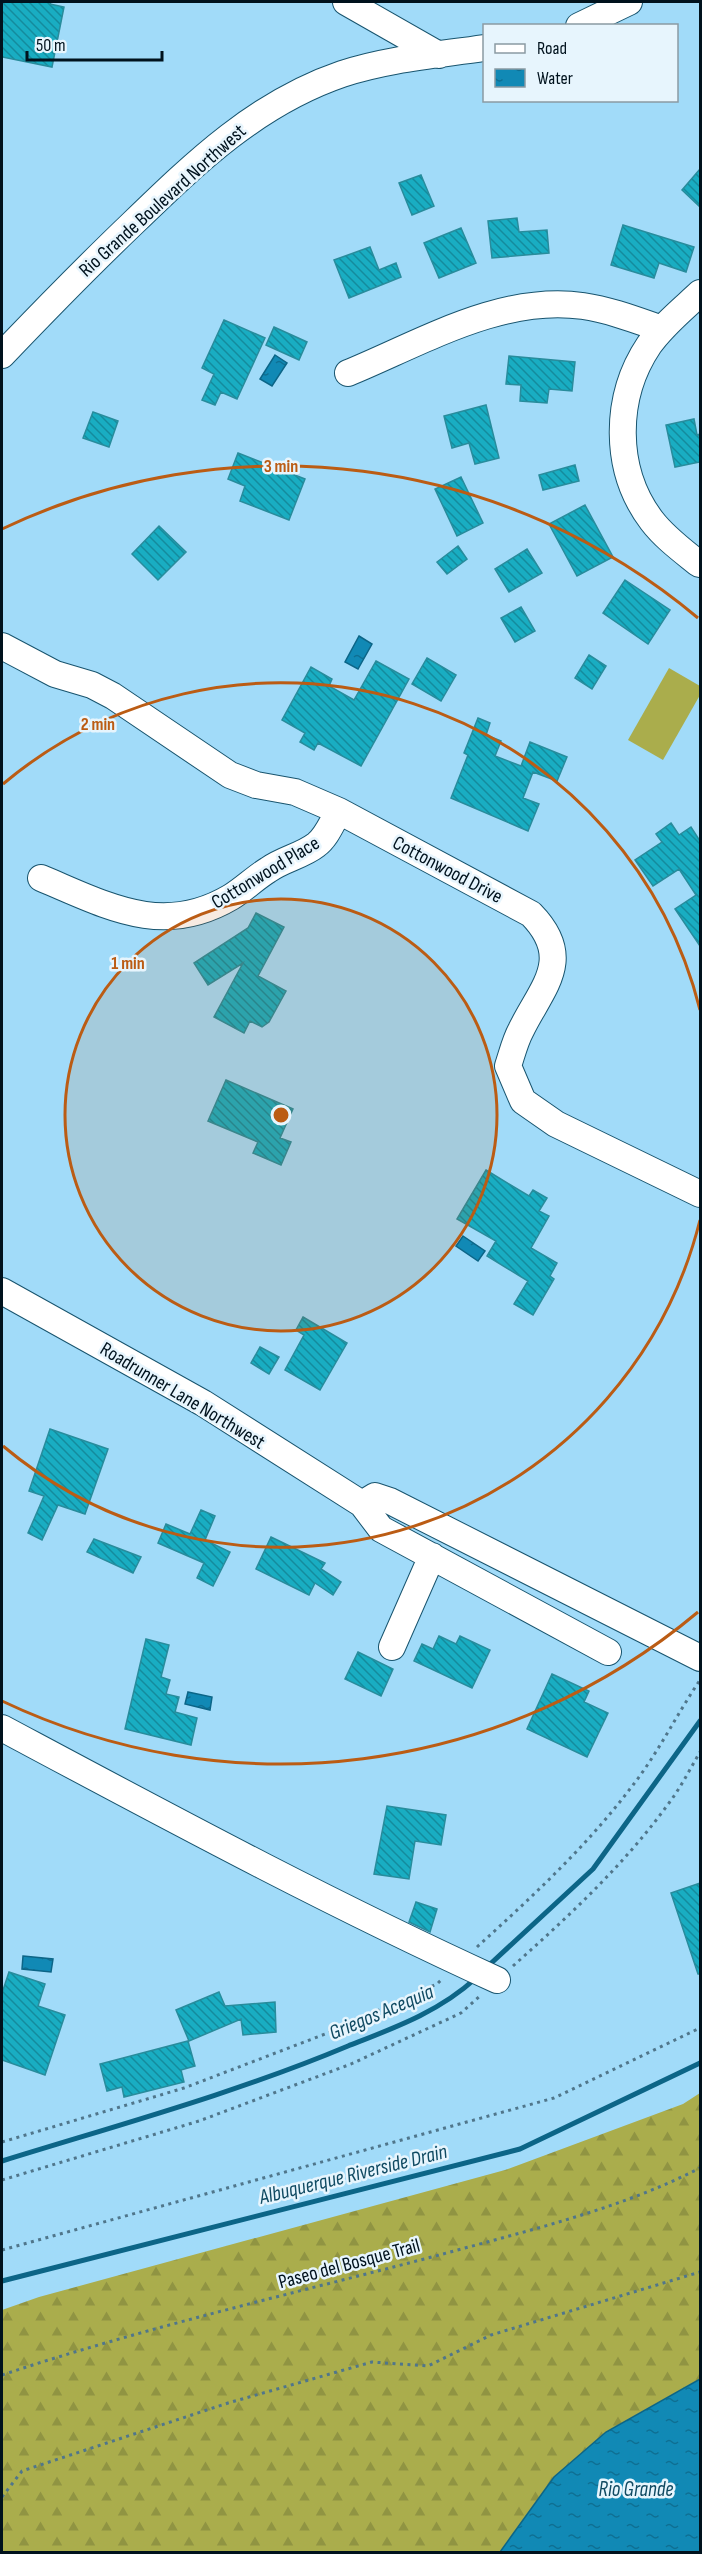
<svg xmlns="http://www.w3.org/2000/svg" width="702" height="2554" viewBox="0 0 702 2554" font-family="'Sofia Sans Condensed',sans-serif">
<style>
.forest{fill:url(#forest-firs)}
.park{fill:#aaad4c}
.water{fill:url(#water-ripples);stroke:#0c6587;stroke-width:1.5}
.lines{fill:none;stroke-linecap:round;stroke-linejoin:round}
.stream{stroke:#0c6587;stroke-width:5}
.building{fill:url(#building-back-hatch);stroke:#288c9c;stroke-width:1.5}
.minor-casing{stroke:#18546e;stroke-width:28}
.path{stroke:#50768b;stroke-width:3;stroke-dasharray:3 4.5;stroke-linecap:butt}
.minor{stroke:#fff;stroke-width:26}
.ring{fill:none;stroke:#bb5c14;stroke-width:3}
.labels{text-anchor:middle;stroke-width:5;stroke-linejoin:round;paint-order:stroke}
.street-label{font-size:20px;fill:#00121d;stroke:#e7f5fd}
.water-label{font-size:21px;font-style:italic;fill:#104a62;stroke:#e7f5fd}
.centre{fill:#bb5c14;stroke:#e7f5fd;stroke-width:3}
.ring-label{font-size:18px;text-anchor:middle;font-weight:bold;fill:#bb5c14;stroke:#e7f5fd;stroke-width:5;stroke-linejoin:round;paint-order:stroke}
</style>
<defs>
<pattern id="forest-firs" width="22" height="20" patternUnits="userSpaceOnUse" patternTransform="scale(1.5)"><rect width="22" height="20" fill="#aaad4c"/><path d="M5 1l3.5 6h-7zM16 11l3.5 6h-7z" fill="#909442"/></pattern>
<pattern id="water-ripples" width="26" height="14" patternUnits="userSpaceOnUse" patternTransform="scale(1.5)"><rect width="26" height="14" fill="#1189b5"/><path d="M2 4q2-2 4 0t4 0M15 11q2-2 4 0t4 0" fill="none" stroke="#0e6f93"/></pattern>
<pattern id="building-back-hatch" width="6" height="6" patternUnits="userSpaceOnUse" patternTransform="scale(1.5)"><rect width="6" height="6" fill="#19adc2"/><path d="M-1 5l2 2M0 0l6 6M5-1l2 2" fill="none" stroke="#148b9d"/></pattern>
</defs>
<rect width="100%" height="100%" fill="#a1dbf9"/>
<path class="forest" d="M700,2093V2379L606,2432L554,2477L500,2552H2V2310L39,2297L505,2170L683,2104Z"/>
<path class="park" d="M669,668L700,686V695L663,760L628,740Z"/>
<path class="water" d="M275,355L287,363L272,386L260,379Z
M359,636L372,644L358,669L345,662Z
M463,1236L485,1251L478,1261L456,1246Z
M188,1692L212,1697L210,1710L185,1704Z
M23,1956L53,1959L51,1972L22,1969Z
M700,2379V2552H500L554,2477L606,2432Z"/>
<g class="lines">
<path class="stream" d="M487,1967L593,1869L700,1721
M2,2161C118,2125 236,2093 348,2046C394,2028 439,2012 476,1978
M2,2281L520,2149L700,2063"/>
</g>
<path class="building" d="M2,2H51L50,4L64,7L52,67L2,57Z
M700,169V207L682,190Z
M421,175L434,206L412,215L399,183Z
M517,218L519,232L547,230L549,253L492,258L488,221Z
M623,225L694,247L686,272L659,263L654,278L611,265Z
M461,228L476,263L439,278L424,243Z
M370,247L379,270L396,263L401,277L349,298L334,260Z
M224,320L265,338L237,399L221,392L215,405L202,400L214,374L202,368Z
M274,327L307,342L299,360L266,345Z
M509,356L575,362L572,391L549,389L547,403L520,401L521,385L506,384Z
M486,405L499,458L475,464L469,443L452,448L444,416Z
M93,412L118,421L109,447L83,438Z
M694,419L697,435L700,434V462L675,467L666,425Z
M238,453L305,479L289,520L240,501L245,486L228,479Z
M575,465L579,481L543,490L539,475Z
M461,477L483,523L457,536L435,489Z
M585,505L613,557L577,576L549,524Z
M159,526L186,552L158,580L132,554Z
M458,546L467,559L447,574L437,562Z
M527,549L542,573L509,592L495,569Z
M625,580L670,610L648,644L603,613Z
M521,607L535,631L515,642L501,618Z
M589,655L606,666L592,689L575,678Z
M427,658L456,675L441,701L412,684Z
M376,661L409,679L361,766L318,743L314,750L300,742L305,733L282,720L311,667L332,679L329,686L354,700Z
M478,718L490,723L486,735L501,741L495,756L521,766L530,742L567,757L557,781L533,772L523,798L539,804L528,831L451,798L468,755L464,753Z
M671,823L679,835L691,827L700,841V946L675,909L696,895L679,869L653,886L635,860L662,842L656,834Z
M256,913L284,927L258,976L286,991L269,1022L262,1027L250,1021L244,1033L214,1017L243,963L208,985L194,963L248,928Z
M226,1080L293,1109L280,1138L291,1142L281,1165L253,1153L258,1142L208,1121Z
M486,1170L529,1196L533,1190L547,1198L539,1211L549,1216L531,1248L557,1263L550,1276L554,1279L533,1315L514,1304L528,1281L487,1256L496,1241L457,1219Z
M303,1317L347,1343L320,1390L285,1370L304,1335L296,1330Z
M260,1347L279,1357L269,1374L251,1363Z
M50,1429L108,1449L85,1514L58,1505L42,1540L28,1533L44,1496L29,1491Z
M201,1510L215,1516L205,1540L230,1552L213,1586L197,1578L204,1563L158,1543L166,1524L190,1534Z
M271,1537L325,1563L321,1569L341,1582L333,1595L315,1583L309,1595L256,1569Z
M94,1539L141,1557L133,1573L87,1552Z
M439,1636L456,1644L460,1636L490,1650L472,1688L414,1661L422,1644L433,1649Z
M146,1639L169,1645L161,1677L170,1680L166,1694L179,1697L175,1712L197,1718L191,1745L125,1729Z
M358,1652L393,1669L381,1696L345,1679Z
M552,1674L589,1691L584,1702L608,1713L587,1757L527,1729Z
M387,1806L446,1815L441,1845L415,1841L409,1879L374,1874Z
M700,1883V1974H698L671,1893Z
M416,1902L437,1909L430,1932L409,1922Z
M9,1972L45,1984L38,2006L65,2015L45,2075L2,2060V1993Z
M219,1992L225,2006L275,2002L276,2032L243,2035L241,2019L189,2041L176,2010Z
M188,2041L195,2066L181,2070L184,2082L124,2097L122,2087L107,2091L100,2064Z"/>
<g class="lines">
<g class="minor-casing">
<path id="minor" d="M346,2L439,55
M579,26L629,2
M2,355C45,310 88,266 133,223C196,162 257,103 342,74C387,59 437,55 484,48
M348,373C421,343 502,294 583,306C610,310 636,320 662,329
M699,564C683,551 665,538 652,521C613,470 614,397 649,345C663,325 683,309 700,293
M2,646L55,674L92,685L113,696L230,775L256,785L295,792L339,811L531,914C575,959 542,987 521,1030C515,1041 512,1054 508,1066L523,1101L556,1124L700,1194
M41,878C106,905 162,938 231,897C244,889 255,878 268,870C283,859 302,856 316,845C327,837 332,822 339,811
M2,1291L203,1403L362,1504L381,1529L608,1652
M362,1504L375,1496L390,1501L700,1658
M392,1647L432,1556
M2,1728C165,1815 328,1903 497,1980"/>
</g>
<path class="path" d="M477,1947C533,1896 587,1846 633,1785C658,1753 677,1714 700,1680
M513,1966C569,1916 624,1865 669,1803C681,1787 690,1769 700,1752
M2,2142L184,2088L333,2031L437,1984L443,1978
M2,2180L199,2121L351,2064L461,2013L481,1995
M2,2250L554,2098L700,2028
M2,2375C146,2327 296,2293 443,2254C530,2230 620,2209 700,2168
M2,2497L22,2471L228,2403L372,2362L428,2366L491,2335L700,2272"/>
<use href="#minor" class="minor"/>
</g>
<circle cx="281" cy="1115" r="216" fill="#bb5c14" fill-opacity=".12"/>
<g class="ring">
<circle cx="281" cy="1115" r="216"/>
<path d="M700 1220A432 432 0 0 1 3 1446M3 784A432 432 0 0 1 700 1010"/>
<path d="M698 1612A649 649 0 0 1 2 1701M2 529A649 649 0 0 1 698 618"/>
</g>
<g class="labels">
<g class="street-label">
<text transform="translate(162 200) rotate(-42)" y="7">Rio Grande Boulevard Northwest</text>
<text transform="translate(448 869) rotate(28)" y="7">Cottonwood Drive</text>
<text transform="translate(265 872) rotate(-31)" y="7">Cottonwood Place</text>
<text transform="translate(183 1395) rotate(31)" y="7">Roadrunner Lane Northwest</text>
<text transform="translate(349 2263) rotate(-15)" y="7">Paseo del Bosque Trail</text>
</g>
<g class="water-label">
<text transform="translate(381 2012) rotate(-23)" y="7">Griegos Acequia</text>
<text transform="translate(353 2174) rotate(-14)" y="7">Albuquerque Riverside Drain</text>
<text x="636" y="2496">Rio Grande</text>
</g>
</g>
<circle cx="281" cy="1115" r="9" class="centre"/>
<g class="ring-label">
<text x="281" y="472">3 min</text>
<text x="98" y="730">2 min</text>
<text x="128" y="969">1 min</text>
</g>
<rect width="702" height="2554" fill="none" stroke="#00121d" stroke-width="6"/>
<rect x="483" y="24" width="195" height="78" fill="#e7f5fd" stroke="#8b9aa3" stroke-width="1.5"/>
<rect x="495" y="44" width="30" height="9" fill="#ffffff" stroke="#8b9aa3" stroke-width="1.5"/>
<text x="537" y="54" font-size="18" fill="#00121d">Road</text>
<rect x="495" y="69" width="30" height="18" fill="url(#water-ripples)" stroke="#8b9aa3" stroke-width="1.5"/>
<text x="537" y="84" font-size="18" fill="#00121d">Water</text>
<path d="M27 51v9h135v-9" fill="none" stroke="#00121d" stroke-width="3"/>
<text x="36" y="51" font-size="18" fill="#00121d" stroke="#e7f5fd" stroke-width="4.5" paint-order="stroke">50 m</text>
</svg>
